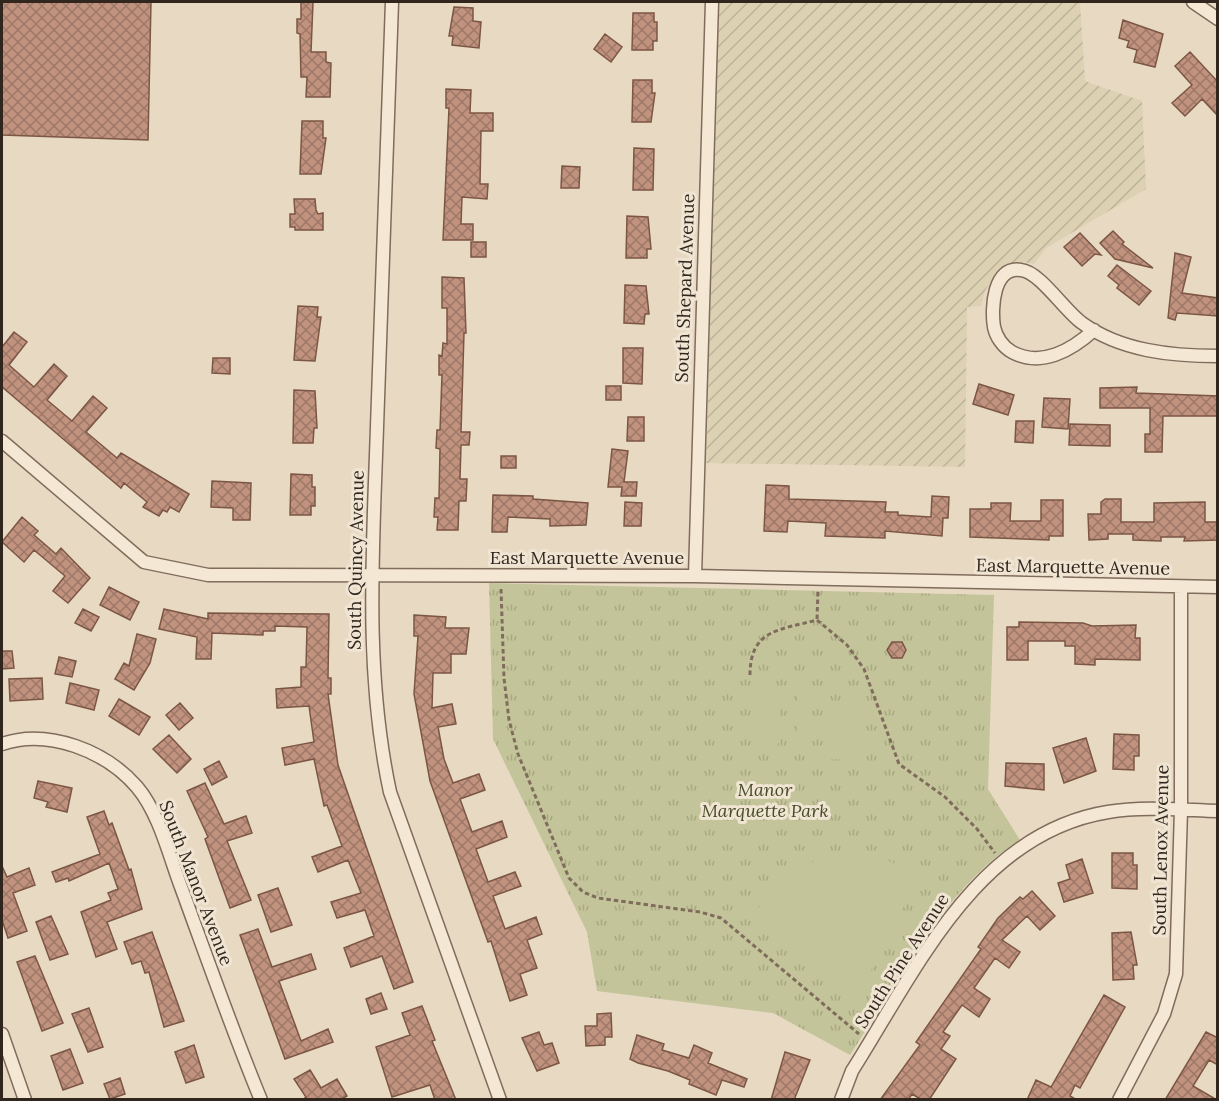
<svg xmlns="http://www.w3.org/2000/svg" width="1219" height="1101" viewBox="0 0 1219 1101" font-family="Lora,serif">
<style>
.farmland{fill:url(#farmland-furrows)}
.grass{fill:url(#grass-tufts)}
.garden{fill:#c3c499}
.building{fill:url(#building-cross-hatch);stroke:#7c5645;stroke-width:1.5}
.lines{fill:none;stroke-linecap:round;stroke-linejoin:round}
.street-casing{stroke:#806c5c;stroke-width:15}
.path{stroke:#806c5c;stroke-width:3;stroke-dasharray:4.5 3;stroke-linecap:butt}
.street{stroke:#f4e8d5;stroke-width:12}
.labels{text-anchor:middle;stroke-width:6;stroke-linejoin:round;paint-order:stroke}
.street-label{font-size:18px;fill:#31261e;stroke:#f0e4d2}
.park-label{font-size:18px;font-style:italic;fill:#464b28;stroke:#f0e4d2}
</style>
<defs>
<pattern id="farmland-furrows" width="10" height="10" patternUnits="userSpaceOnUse" patternTransform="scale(1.5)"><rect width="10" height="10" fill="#dcd1b2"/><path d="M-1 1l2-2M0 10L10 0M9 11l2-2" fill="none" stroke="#bdb399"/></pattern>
<pattern id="grass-tufts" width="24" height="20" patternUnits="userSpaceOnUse" patternTransform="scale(1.5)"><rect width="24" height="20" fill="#c3c499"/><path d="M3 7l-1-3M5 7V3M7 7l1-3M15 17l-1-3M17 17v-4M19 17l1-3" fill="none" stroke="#a8a883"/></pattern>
<pattern id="building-cross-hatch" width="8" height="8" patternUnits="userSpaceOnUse" patternTransform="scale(1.5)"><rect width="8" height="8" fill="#c1937e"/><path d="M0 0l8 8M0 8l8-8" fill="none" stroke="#9d7867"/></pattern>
</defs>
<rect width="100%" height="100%" fill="#e8d9c3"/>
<path class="farmland" d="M719,2H1080L1085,81L1142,101L1146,189L1046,248L1034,264L1024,262L1000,268L985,291L981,306L967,307L965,467L706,463Z"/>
<path class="grass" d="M489,583L994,595L988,789L1020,840C947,884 896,984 850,1055L773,1013L597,991L587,932L493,739Z"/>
<path class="garden" d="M798,685L812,686L811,716L797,715Z
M756,691L781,692L778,745L754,744Z
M826,701L860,703L858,760L824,759Z
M797,724L810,725L809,755L795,754Z
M826,853L884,859L920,875L863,986L846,989L753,913L785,881Z"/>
<path class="building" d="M2,2H151L148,140L2,135Z
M301,2H313L311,52H326V62L331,63L330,97H306L307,77H301L300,34L297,33V19H301Z
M454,7L473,8V21L481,22L479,48L452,45L453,36H449Z
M633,13H654V22H657V41H653V50H632Z
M1123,20L1163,34L1155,67L1134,62L1137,50L1127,47L1129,41L1119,38Z
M605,34L622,47L611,62L594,49Z
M1190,52L1218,82V116L1202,99L1185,116L1172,103L1192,85L1175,66Z
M633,80H652V93H655L651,122H632Z
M446,89L471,90L470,113H493V131H481L480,184H488L487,199L462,197L461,224H473V240H443L449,108H446Z
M302,121H323V138H326L321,174H300Z
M634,148L654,149L653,190H633Z
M562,166L580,167L579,188H561Z
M294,199H315L316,210L318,214L323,213V230H295V227H290V214H295Z
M627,216L648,217L651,249H647V258H626Z
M1113,231L1124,242L1122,244L1153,268L1115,259L1100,243Z
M1080,233L1101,255L1095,254L1082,266L1064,247Z
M471,242H486V257H471Z
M1175,253L1191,257L1182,293L1218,298V316L1177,313L1175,320L1168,318Z
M1117,265L1151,291L1139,305L1117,288L1119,285L1108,276Z
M442,277L464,278L466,333H464L461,432H470L469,445H461L460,479H467L466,501H459L458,530H437L438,517H434L435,498H439L440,449L436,448L437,430H440L442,375H439V355L442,356L443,343L447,344V308H442Z
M625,285L646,286L649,314H645L644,324L624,323Z
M298,306L318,307L317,317H321L315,361L294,360Z
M14,332L27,342L9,365L34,387L54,364L67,376L47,400L72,421L93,396L107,408L86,432L117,458L121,453L189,494L179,512L170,507L167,512L163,510L159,516L143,507L147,502L124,483L121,488L2,387V347Z
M623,348H643L642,384L623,383Z
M213,358H230V374L212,373Z
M979,384L1014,395L1008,415L973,404Z
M606,386H621V400H606Z
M1137,387L1136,393L1218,396V416H1163L1162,452H1145V434H1150V408H1100V388Z
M294,390L315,391L317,428H314L313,443H293Z
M1044,398L1070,399L1068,429L1042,427Z
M628,417H644V441H627Z
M1016,421H1034L1033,443L1015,442Z
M1070,424L1110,425V446L1069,445Z
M612,449L628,451L624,482H637L636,496H621L622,487H608Z
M501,456H516V468H501Z
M291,474L312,475V487H315V506H311V515H290Z
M212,481L251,483L250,520H233V508L211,507Z
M766,485L789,486V499L886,502L885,512H898V515L931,517L932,496L949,497L948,518H943L942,536L885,531V538L825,536L826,523L788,521L787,532L764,531Z
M493,495L533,496V499L588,503L586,525L550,526V519L508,517L507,532H492Z
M1105,499H1121V522H1154V503L1205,502V522H1218V540L1184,541L1185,537H1161V541L1133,540V534H1108V539L1089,540L1088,514H1101V502Z
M1041,500H1063V536H1049V540L970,537V509H991V503H1011L1010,521H1041Z
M625,502L642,503L641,526H624Z
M22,517L38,531L34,535L56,554L61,548L90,578L68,603L53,591L65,576L34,550L24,562L2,542Z
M109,587L139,602L130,620L100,605Z
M83,609L99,617L91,631L75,623Z
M164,609L208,619V613L329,614L328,678H331V694H328L338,765L413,982L394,989L382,956L351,967L344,948L374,936L365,910L337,918L331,902L361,893L348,860L318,872L312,857L342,846L327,805L324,806L314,759L285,765L282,748L314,742L309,706L277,708L276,689L301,687V667H306L307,627L275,626V631H263V635L212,633L211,659H196L197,637L159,629Z
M414,615L446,617L445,628H469L466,654H451V673H433L432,708L452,704L456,724L438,727L444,759L453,783L479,774L485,790L460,799L472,832L502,821L507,837L476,849L488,882L515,872L521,886L493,896L505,929L536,917L542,934L527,940L537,968L520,974L527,995L510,1001L491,941L488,942L430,781L414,694L418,636H414Z
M1019,622L1083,623L1092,626L1136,625L1135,638H1140V660L1095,659V665L1075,664V646H1065V641H1028V660H1007V627H1019Z
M137,634L156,639L150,663L134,690L115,679L124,663L129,666Z
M892,642H902L906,650L902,658H892L887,650Z
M2,651H12L14,668L2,669Z
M59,657L76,661L72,677L55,674Z
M42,678L43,699L10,701L9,679Z
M70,683L99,690L94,710L66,703Z
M119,699L150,717L139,735L109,716Z
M180,703L193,718L179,730L166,715Z
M1114,734L1139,735V756H1134V770L1113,769Z
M169,735L191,759L177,773L153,749Z
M1086,738L1096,771L1064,783L1053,748Z
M219,761L227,777L212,785L204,769Z
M1006,763L1044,764V790L1005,786Z
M38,781L72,788L67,812L46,807L48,802L34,798Z
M205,783L224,824L246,816L252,833L227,841L251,900L230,908L205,839L208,837L187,791Z
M104,811L109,825L112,823L129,870L131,869L142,909L107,922L117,949L96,957L81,912L111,900L108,893L118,889L109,863L69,881L68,878L56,882L52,872L100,854L87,817Z
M1112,853H1133V865H1137V889L1112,888Z
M1082,859L1093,893L1064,902L1058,883L1070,879L1066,865Z
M2,866L7,877L29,868L35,885L13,893L27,931L8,938L2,920Z
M278,888L292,925L271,932L258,895Z
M1032,891L1055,916L1040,930L1027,916L1002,940L1020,952L1009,968L995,958L974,988L990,999L979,1017L962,1005L943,1032L950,1036L941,1049L956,1059L929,1100H922L912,1094L908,1100H880L920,1045L916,1042L981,949L978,947L998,918L1020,897L1023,899Z
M51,916L68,954L50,960L36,922Z
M258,929L272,967L311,954L316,969L279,981L301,1041L328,1029L333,1042L285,1059L240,935Z
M152,932L184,1021L164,1027L149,972L145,973L141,961L132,964L124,942Z
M1131,932L1137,965H1133L1134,979L1113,980L1112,933Z
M35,956L63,1023L42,1031L17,962Z
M381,993L387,1009L371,1014L366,999Z
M1104,995L1125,1007L1080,1088L1075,1085L1070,1096L1077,1100H1027L1036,1080L1051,1087Z
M422,1006L435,1040L432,1041L456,1100H435L430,1085L392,1097L376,1047L410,1035L402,1013Z
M89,1008L103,1047L88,1052L72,1014Z
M611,1013L612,1037H605V1045L586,1046L585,1026H597V1014Z
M539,1032L544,1045L552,1043L559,1063L537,1071L522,1038Z
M1206,1032L1218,1038V1065L1209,1060L1193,1086L1217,1100H1165Z
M637,1035L664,1044L662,1050L689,1058L694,1045L712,1053L708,1063L747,1079L744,1087L722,1080L716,1095L689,1084L690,1080L668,1071L638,1063L630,1059Z
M194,1045L204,1077L186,1083L175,1052Z
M70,1049L83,1083L63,1090L51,1056Z
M785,1052L810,1060L794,1100H771Z
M310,1070L321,1088L337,1079L347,1096L340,1100H302L306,1097L294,1079Z
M120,1078L125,1094L110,1099L104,1084Z"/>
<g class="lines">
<g class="street-casing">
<path id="street" d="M392,2C387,143 382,285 377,427C373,549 364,671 390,792L500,1100
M1193,2L1218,19
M1094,330C1072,350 1041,368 1012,352C1003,347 996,337 994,327C991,309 993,265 1021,270C1040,272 1064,310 1082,323C1121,351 1171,356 1218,356
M2,441L144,562L208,575L695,576L1218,587
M695,576L712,2
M2,744C48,728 106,751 137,787C159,813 169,855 181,887C207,958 232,1030 261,1100
M2,1034L25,1100
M841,1100L852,1071C916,970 977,833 1108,812C1144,806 1182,810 1218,811
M1119,1100L1164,1014L1176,974L1181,810V587"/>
</g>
<path class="path" d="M501,589L504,678L509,720L518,754L569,878L583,892L598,898L700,912L721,918L859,1034
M817,619L818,590
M750,675C750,629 780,630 817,620L847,645L864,669L899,764L945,797L977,829L995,853"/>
<use href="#street" class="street"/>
</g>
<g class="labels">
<g class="street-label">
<text transform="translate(685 288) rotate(-88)" y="6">South Shepard Avenue</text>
<text x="587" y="564">East Marquette Avenue</text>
<text transform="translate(356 560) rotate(-89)" y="6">South Quincy Avenue</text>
<text transform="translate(1073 567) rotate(1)" y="6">East Marquette Avenue</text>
<text transform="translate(1161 850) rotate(-89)" y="6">South Lenox Avenue</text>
<text transform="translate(196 883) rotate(69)" y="6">South Manor Avenue</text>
<text transform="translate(902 961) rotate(-57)" y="6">South Pine Avenue</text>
</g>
<g class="park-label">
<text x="765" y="796">Manor<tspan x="765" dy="21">Marquette Park</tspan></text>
</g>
</g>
<rect width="1219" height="1101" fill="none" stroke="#31261e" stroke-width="6"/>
</svg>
